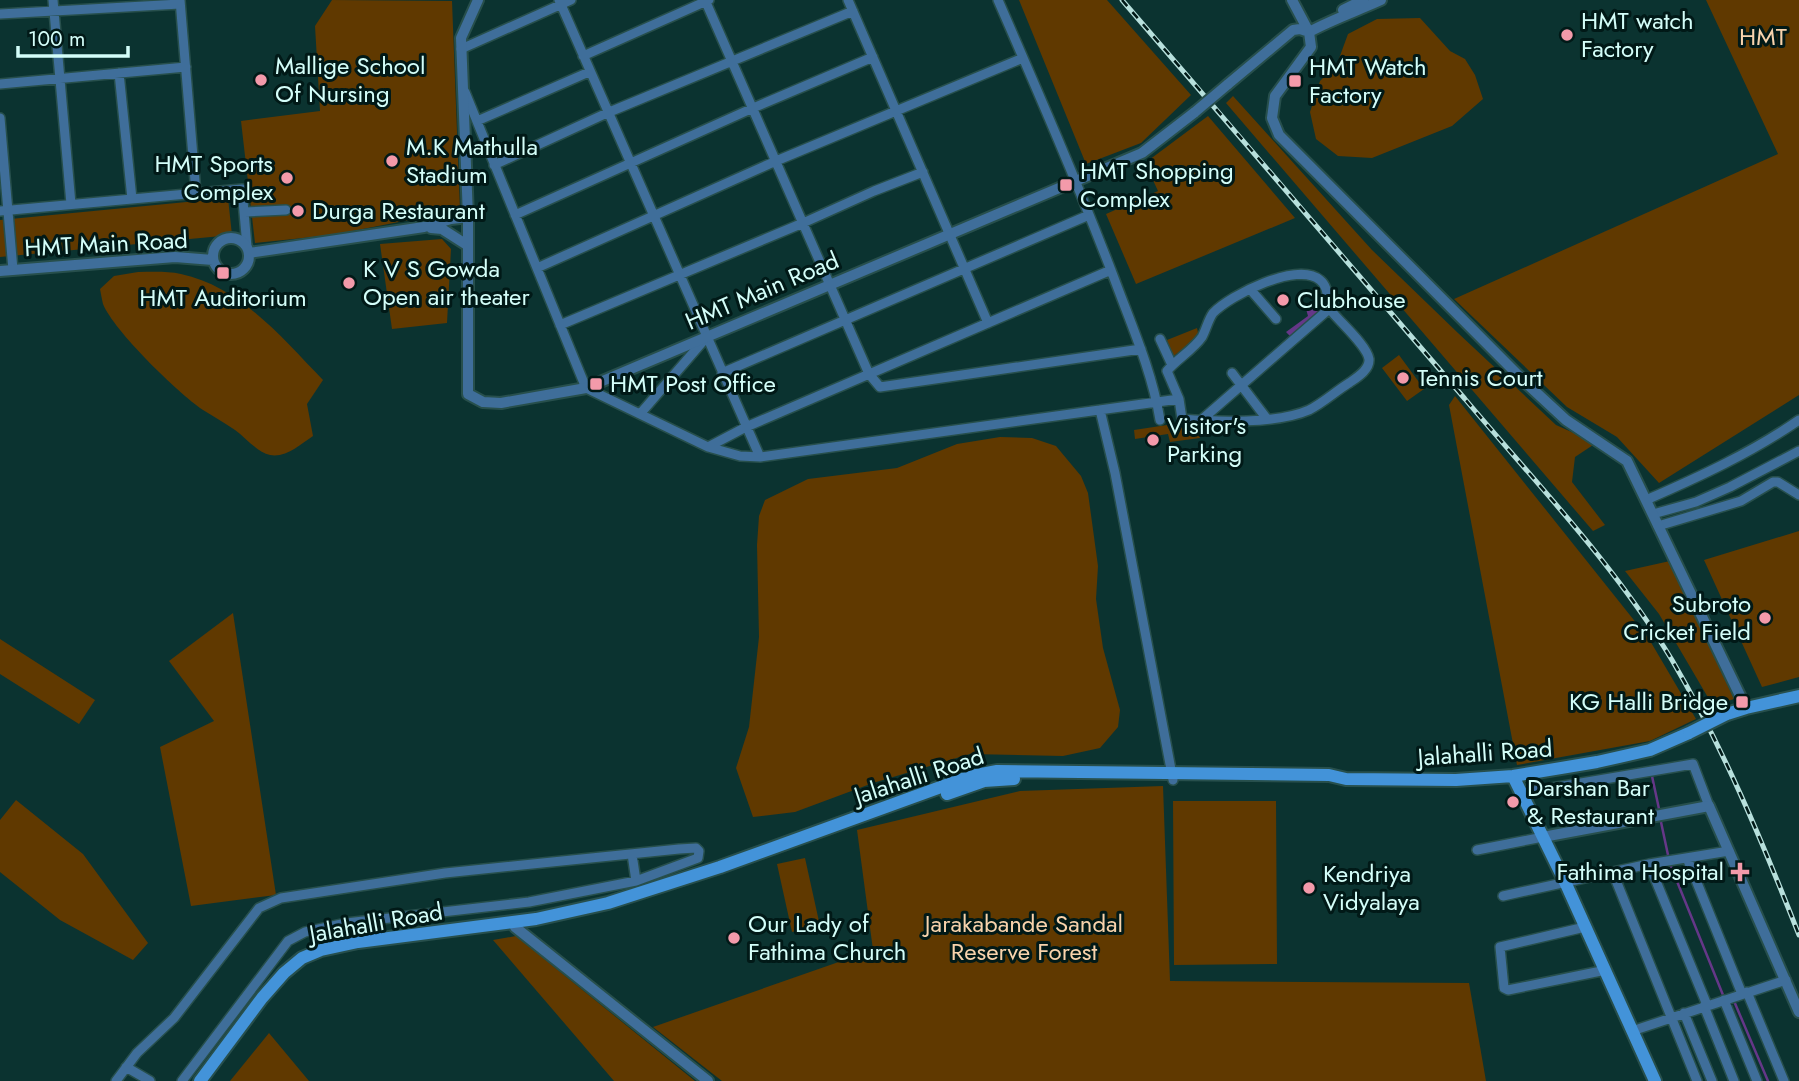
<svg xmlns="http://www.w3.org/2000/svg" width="1799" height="1081" viewBox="0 0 1799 1081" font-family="Jost,sans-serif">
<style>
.green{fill:#603900}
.water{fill:#653788}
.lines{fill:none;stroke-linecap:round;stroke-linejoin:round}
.stream{stroke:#653788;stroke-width:2.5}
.minor-casing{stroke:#274f4c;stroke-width:12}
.tertiary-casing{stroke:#274f4c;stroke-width:14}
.secondary-casing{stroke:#274f4c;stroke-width:16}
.minor{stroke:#3f6e9a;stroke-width:9}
.tertiary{stroke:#3f6e9a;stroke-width:10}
.secondary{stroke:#4393d9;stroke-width:12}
.rail-casing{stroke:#b7e0dc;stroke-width:5}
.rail{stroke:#011917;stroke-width:2.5;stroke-dasharray:8;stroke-linecap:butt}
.tertiary-bridge-casing{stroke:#274f4c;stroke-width:14;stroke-linecap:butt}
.secondary-bridge-casing{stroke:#274f4c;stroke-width:16;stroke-linecap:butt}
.tertiary-bridge{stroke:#3f6e9a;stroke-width:10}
.secondary-bridge{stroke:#4393d9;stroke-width:12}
.poi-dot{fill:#f39aaa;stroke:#011917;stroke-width:2.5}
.labels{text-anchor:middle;stroke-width:6;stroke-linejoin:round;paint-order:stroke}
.poi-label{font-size:24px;fill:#d4fef9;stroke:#011917;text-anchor:start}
.park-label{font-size:24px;fill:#f8d3ac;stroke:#011917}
.street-label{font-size:24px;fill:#d4fef9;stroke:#011917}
</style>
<rect width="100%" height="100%" fill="#0b3330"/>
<path class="green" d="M332,0L452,1L460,210L332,235L255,243L241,121L320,111L315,26Z
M1019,0H1107L1191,95L1141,143L1086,164Z
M1706,0H1799V395L1659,483L1617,437L1567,407L1454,299L1778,154Z
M1420,18L1450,51L1465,59L1475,75L1483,99L1452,126L1372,158L1338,156L1316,139L1310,112L1320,81L1337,64L1348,34L1377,19Z
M1233,96L1372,250L1458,333L1556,425L1596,443L1575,457L1572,482L1605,525L1593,531L1226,103Z
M1208,116L1295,218L1136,284L1106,214L1158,191L1145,163Z
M228,198L232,235L0,257V220Z
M442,239L451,249L447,323L392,329L380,244Z
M138,272C152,272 167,271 181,274C241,287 282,338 323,380L307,404L313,436C301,444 286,458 270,455C257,452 246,438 235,430C225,423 214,417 203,410C178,393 114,331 103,304C102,300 101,294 100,289L114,276Z
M1197,328L1199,337L1171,358L1167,340Z
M1399,355L1424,389L1407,401L1382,368Z
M1455,396L1649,639L1696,719L1650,741L1517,765L1449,405Z
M1167,425L1169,429L1198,425L1200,438L1170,442L1168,434L1135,439L1134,430Z
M1000,437L1032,438L1056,446L1081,476L1088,493L1098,566L1096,599L1103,648L1120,710L1118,727L1100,748L1063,756L970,754L873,783L795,812L753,817L736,768L749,727L759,637L757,545L759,516L765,500L808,479L897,468L957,444Z
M1799,531V677L1762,687L1704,560Z
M1670,561L1734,699L1713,706L1659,614L1625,571Z
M233,613L276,895L191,906L160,747L214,721L169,661Z
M0,639L95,700L79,724L0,674Z
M1163,786L1170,981L1469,983L1486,1081H722L653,1027L873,950L857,830L1020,791Z
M16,800L83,854L148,943L133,960L60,920L0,872V820Z
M1173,801H1276L1277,964L1174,965Z
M805,858L820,926L792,932L777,864Z
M516,936L695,1081H614L493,940Z
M269,1033L309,1081H230Z"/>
<path class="water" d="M1317,300L1324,310L1292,338L1286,332L1308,316L1306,309Z"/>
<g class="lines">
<path class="stream" d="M1652,776L1659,809
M1661,822L1668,855
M1670,864L1723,995
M1734,1001L1768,1081"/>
<g class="minor-casing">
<path id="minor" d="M53,0L71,204
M180,0L196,193
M559,0L760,457
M705,0L869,374L880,387L1141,349
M848,0L988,323
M998,0C1038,92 1078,184 1114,278C1131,324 1152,371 1160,420
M0,14L180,4
M461,49L571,0
M583,56L709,0
M119,73L132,199
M0,84L186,67
M465,92L586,388L708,447L740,456L760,457L1179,399L1182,419C1217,422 1277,424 1309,410C1323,403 1336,391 1349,383C1356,378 1370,370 1369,359C1367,346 1342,324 1333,313C1325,304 1331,289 1320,280C1298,261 1230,295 1213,313C1208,320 1206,330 1202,337C1193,350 1177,359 1167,371L1179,399
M0,118L13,270
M477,121L589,72
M494,165L607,113L853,11
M0,211L242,189L247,247
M245,212L286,210
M515,215L753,108L873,57
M537,268L776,161L1023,58
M1250,289L1276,319
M560,325L803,223L874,191L923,172
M1160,339L1172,365
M722,373L1089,215
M1232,373L1267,419
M1100,410L1115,473L1173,780
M640,414L705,339
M1199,422L1329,309
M708,447L746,427L1111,270
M1646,500C1699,477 1751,453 1799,420
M1653,514L1696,502L1730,487L1799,451
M1658,526L1741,501L1773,482H1778L1799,495
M1522,793L1693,764L1709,806
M1477,850L1543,837
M632,854L636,881
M1687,858L1742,994
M1649,864L1707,1005
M1613,873L1697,1081
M1503,896L1649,864L1729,851
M1585,927L1500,947L1504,988L1508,990L1606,970
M1747,992L1784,1081
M1724,1000L1757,1081
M1704,1006L1734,1081
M1684,1013L1712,1081
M1632,1031L1786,980
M126,1067L150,1081
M116,1081L137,1053L174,1018L259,908L281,898L445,873L679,849L696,848L699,851L698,858L636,881L529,902L346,923L305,932L288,941L182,1081"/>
</g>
<g class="tertiary-casing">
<path id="tertiary" d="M478,0L461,38L468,217V394L483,402L501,403L586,388L1142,153L1195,112
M1292,0L1309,32C1333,19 1357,11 1381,0
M1343,10L1363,0
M1227,85L1293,30L1300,29L1309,32L1311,47L1275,96L1272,118L1279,135L1527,384L1566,420L1627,461L1746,708
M431,228L442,229L467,245
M213 256a18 18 0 1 1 36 0a18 18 0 1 1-36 0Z
M249,253L424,227L451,219L468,217
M0,271L175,257L213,260
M1543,837L1709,806L1799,1012
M513,922L515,927L708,1081"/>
</g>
<g class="secondary-casing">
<path id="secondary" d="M1727,714L1746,708L1799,696
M1513,776L1566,884L1655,1081
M947,794L984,781L1014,779
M200,1081L262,998L284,973L302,958L321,950L358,942L536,919L608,903L720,867L971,776L997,771L1329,775L1346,779L1456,780L1513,776L1597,762L1650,750L1689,733"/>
</g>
<use href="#minor" class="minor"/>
<use href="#tertiary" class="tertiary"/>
<use href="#secondary" class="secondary"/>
<g class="rail-casing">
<path id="rail" d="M1122,0C1237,133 1351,266 1465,399C1536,483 1615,565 1672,660C1723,747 1762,841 1799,935"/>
</g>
<use href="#rail" class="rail"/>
<g class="tertiary-bridge-casing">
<path id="tertiary-bridge" d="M1195,112L1227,85"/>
</g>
<g class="secondary-bridge-casing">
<path id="secondary-bridge" d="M1689,733L1727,714"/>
</g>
<use href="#tertiary-bridge" class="tertiary-bridge"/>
<use href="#secondary-bridge" class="secondary-bridge"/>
</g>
<g class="poi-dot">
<circle cx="1567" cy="35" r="7"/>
<circle cx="261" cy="80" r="7"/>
<rect x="1288" y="74" width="14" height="14" rx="3.5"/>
<circle cx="392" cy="161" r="7"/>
<circle cx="287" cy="178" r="7"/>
<rect x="1059" y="178" width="14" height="14" rx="3.5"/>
<circle cx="298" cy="211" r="7"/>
<rect x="216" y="266" width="14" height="14" rx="3.5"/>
<circle cx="349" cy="283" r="7"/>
<circle cx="1283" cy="300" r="7"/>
<circle cx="1403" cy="378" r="7"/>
<rect x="589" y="377" width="14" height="14" rx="3.5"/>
<circle cx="1153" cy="440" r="7"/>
<circle cx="1765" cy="618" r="7"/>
<rect x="1735" y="695" width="14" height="14" rx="3.5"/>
<circle cx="1513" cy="802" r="7"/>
<path d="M1736.5 861.5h7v7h7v7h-7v7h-7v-7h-7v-7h7z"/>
<circle cx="1309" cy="888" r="7"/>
<circle cx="734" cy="938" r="7"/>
</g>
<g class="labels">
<g class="poi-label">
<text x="1581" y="29">HMT watch<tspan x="1581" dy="28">Factory</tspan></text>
<text x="275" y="74">Mallige School<tspan x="275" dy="28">Of Nursing</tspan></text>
<text x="1309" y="75">HMT Watch<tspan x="1309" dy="28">Factory</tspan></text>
<text x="406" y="155">M.K Mathulla<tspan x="406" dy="28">Stadium</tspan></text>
<text x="273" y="172" text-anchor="end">HMT Sports<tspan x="273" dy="28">Complex</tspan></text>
<text x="1080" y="179">HMT Shopping<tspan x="1080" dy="28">Complex</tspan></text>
<text x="312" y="219">Durga Restaurant</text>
<text x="363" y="277">K V S Gowda<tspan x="363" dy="28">Open air theater</tspan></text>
<text x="223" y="306" text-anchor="middle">HMT Auditorium</text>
<text x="1297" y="308">Clubhouse</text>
<text x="1417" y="386">Tennis Court</text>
<text x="610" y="392">HMT Post Office</text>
<text x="1167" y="434">Visitor's<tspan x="1167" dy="28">Parking</tspan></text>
<text x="1751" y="612" text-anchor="end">Subroto<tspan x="1751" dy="28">Cricket Field</tspan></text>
<text x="1728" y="710" text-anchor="end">KG Halli Bridge</text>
<text x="1527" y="796">Darshan Bar<tspan x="1527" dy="28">&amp; Restaurant</tspan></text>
<text x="1724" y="880" text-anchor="end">Fathima Hospital</text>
<text x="1323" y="882">Kendriya<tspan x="1323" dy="28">Vidyalaya</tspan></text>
<text x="748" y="932">Our Lady of<tspan x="748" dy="28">Fathima Church</tspan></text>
</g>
<g class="park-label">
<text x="1763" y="45">HMT</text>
<text x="1024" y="932">Jarakabande Sandal<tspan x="1024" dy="28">Reserve Forest</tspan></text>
</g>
<g class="street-label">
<text transform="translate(106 244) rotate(-3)" y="8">HMT Main Road</text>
<text transform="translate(762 291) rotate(-23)" y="8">HMT Main Road</text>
<text transform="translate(1485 753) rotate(-4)" y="8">Jalahalli Road</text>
<text transform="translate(919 776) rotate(-18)" y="8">Jalahalli Road</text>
<text transform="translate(376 923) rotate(-10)" y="8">Jalahalli Road</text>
</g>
</g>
<path d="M18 46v10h110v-10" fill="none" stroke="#d4fef9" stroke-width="3.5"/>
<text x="28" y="46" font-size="21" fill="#d4fef9" stroke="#011917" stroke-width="5" paint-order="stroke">100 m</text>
</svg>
